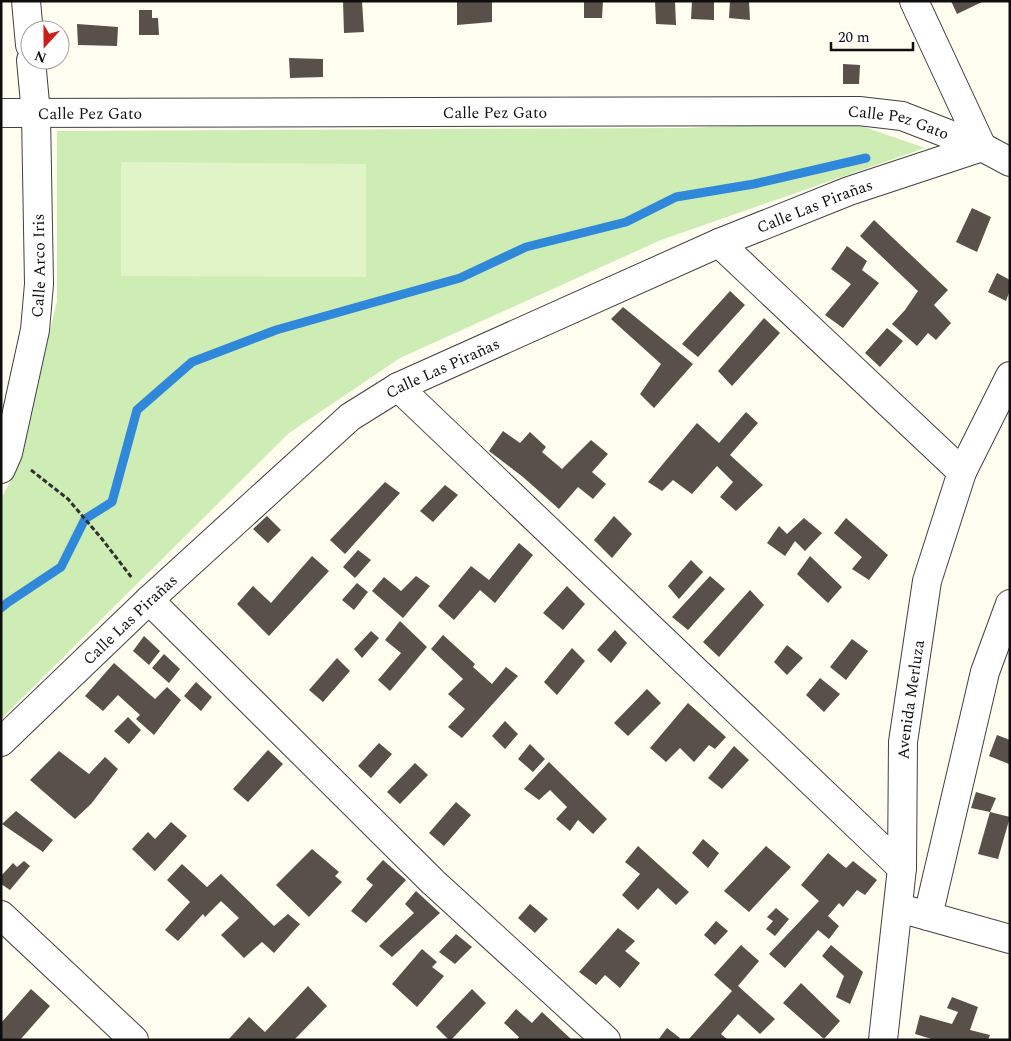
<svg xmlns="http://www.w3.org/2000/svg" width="1011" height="1041" viewBox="0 0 1011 1041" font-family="Spectral,serif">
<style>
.green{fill:#ceedb5}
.pitch{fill:#e1f4c8}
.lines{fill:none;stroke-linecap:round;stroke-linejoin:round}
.stream{stroke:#2f88d9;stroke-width:9}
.building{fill:#585049}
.minor-casing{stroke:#414141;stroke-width:30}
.path{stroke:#303030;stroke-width:3;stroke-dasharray:5 2.5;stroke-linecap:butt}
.minor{stroke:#fff;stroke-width:28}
.labels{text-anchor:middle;stroke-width:5;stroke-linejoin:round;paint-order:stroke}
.street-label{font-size:16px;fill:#0e0e0e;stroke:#fff}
</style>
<rect width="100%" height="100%" fill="#fffdef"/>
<path class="green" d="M850,122L925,148L661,240L400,358L289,433L1,719V499L19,464L57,301V131L683,128Z"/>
<path class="pitch" d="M121,162L366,164V277L121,276Z"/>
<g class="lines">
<path class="stream" d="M1,608L7,603L61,567L85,519L112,502L137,410L192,362L276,330L460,278L526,247L626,222L676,197L754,184L866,158"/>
</g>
<path class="building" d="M343,1H362L364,32L344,33Z
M457,1H492V22L457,25Z
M584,1H603L602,18H584Z
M655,1H675L676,25L656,24Z
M692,1H714V20L691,19Z
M730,1H749L750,20L729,18Z
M951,1H984L957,14Z
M139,10H152V18H158L159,35H139Z
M77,24L118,27L117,46L78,45Z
M289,58L323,59V77L290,78Z
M843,64L860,65L859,84H843Z
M972,208L991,217L977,252L956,242Z
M874,220L948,290L934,305L951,323L936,340L928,333L917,346L892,324L905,310L918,291L860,236Z
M847,246L867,261L862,270L879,283L843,328L825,315L851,284L831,269Z
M997,273L1010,280V290L1006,301L988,292Z
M730,291L745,305L698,357L682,344Z
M623,307L693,364L654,408L640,394L661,364L611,319Z
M764,318L780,333L732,386L718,371Z
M887,328L903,341L880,367L865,353Z
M746,412L758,423L730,455L763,485L736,511L720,497L733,482L717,466L692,494L673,480L662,491L648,482L697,423L719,443Z
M503,431L520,443L530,432L546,447L542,452L562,469L591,440L608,454L592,472L606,484L593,499L578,487L559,509L523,477L489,451Z
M385,482L400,493L345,554L330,540Z
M445,485L458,495L433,522L420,511Z
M267,516L281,530L268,543L253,529Z
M614,516L632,534L612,558L594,540Z
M804,518L822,533L805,551L795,541L785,556L767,543L779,526L787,534Z
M846,518L888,555L869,580L852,569L862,557L834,533Z
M519,543L533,555L495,603L480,590L454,620L438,606L471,566L489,580Z
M358,550L371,560L355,578L343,567Z
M312,556L329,571L269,636L237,604L253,586L271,603Z
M810,556L842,587L828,603L797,574Z
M691,560L703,572L679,599L668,586Z
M416,576L430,586L403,618L372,591L384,577L401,591Z
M710,576L725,589L688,630L672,617Z
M357,583L368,592L354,610L342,600Z
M567,586L585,604L563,630L543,613Z
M750,590L764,605L719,657L703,642Z
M400,621L427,647L390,691L378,680L401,653L385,640Z
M615,630L627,643L611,663L597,650Z
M371,631L379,638L362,658L354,649Z
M443,635L475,664L473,667L492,684L506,667L518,676L462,738L448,727L465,709L448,694L463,679L431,649Z
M144,636L160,651L149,665L133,651Z
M852,639L868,651L846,680L830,667Z
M787,645L803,658L787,675L774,662Z
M572,648L585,661L557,695L544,682Z
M164,654L180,669L169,683L152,668Z
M337,658L350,671L323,702L309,690Z
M114,663L155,699L167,687L181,700L154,735L136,719L140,715L118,695L103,711L85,696Z
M820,678L840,694L824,712L806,695Z
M196,682L212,697L201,711L184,696Z
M647,689L661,703L628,736L614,723Z
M688,703L726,737L715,749L709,745L694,762L680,748L666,762L650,748Z
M128,717L141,730L129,744L114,731Z
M505,721L518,734L505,749L492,736Z
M997,735L1010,740L1009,764L989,756Z
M379,743L392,754L371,778L358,766Z
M530,744L545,759L533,772L518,759Z
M734,746L749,760L722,789L708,778Z
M268,750L283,764L248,802L233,789Z
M59,751L89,774L105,757L118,769L91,804L75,819L30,780Z
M549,762L607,819L593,834L578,820L570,831L556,819L567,807L550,790L539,800L524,789Z
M415,763L428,775L400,804L387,792Z
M976,792L996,798L990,812L1010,817L998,859L978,854L990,812L971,808Z
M456,802L471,815L444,846L429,833Z
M16,811L53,840L43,852L2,824Z
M171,822L187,836L155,871L132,849L148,832L155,839Z
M703,839L719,853L708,868L692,853Z
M638,846L689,892L676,905L658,888L638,910L622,895L640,874L625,862Z
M766,846L791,867L749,912L724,891Z
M312,849L339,872L335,876L342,882L309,917L276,885Z
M828,853L846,868L853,861L877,880L865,895L857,890L843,907L839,903L828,916L839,926L829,939L818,930L785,968L769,954L819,901L801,885Z
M383,860L406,880L366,923L351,911L373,885L366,879Z
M24,861L30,866L10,890L1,884V876L13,863L17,867Z
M182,864L207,887L221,874L274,926L288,914L300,924L274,953L262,942L244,958L221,935L239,918L221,901L205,917L203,914L178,941L165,930L190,902L167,880Z
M416,891L440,913L392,957L379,946L414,913L405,904Z
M530,904L548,919L535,933L518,918Z
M776,908L789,919L775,936L766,929L773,921L767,917Z
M716,921L728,931L715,945L704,935Z
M618,928L635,941L625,951L640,963L620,988L605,975L596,985L579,972Z
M456,934L472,947L455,964L439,952Z
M741,945L759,961L738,986L775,1019L760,1034L738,1014L721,1034L728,1040H688L732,991L714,975Z
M831,945L863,972L850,1004L836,997L844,976L822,956Z
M422,949L437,962L432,967L444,976L417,1007L392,984Z
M801,983L840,1021L824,1039L783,1003Z
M308,986L327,1006L294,1040H228L249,1017L265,1032Z
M31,989L50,1006L20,1040H1V1023Z
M472,989L486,1003L451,1040H449L436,1027Z
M952,997L978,1007L970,1030L990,1035L988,1040H935L915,1034L920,1015L952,1024L958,1012L947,1008Z
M516,1009L532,1023L542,1012L572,1040H517L519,1037L504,1023Z
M667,1028L680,1038L678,1040H658Z"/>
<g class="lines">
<g class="minor-casing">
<g id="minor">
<path d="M26,1L30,45"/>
<path d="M914,1L982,147"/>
<path id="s1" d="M1,113L859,111L902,116L982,147L1010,162"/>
<path d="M719,243L962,472"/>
<path d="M398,387L902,868"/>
<path id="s2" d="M1,469L8,453L35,330L39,284L36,114L31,60"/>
<path d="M149,600L433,882L606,1040"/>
<path id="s3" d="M1,742L149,600L295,467L350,417L398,387L719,243L849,191L982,147"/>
<path d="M910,911L1010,939"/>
<path d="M1,915L134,1040"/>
<path d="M928,916L985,672L1010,604"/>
<path id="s4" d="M883,1040L902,868L903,742L927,581L962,472L1010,376"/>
</g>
</g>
<path class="path" d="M31,470L68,499L102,539L132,578"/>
<use href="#minor" class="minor"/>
</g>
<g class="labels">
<g class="street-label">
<text dy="6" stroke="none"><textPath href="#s1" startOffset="494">Calle Pez Gato</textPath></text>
<text dy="6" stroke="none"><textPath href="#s1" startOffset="89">Calle Pez Gato</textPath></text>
<text dy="6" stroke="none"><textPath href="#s1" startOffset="899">Calle Pez Gato</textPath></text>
<text dy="6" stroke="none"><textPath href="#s3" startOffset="988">Calle Las Pirañas</textPath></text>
<text dy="6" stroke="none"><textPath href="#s2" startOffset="208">Calle Arco Iris</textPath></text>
<text dy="6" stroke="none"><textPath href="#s3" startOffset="582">Calle Las Pirañas</textPath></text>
<text dy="6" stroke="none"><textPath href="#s3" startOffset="178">Calle Las Pirañas</textPath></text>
<text dy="6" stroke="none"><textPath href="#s4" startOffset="342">Avenida Merluza</textPath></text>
</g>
</g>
<rect width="1011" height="1041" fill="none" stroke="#0e0e0e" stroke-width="5"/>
<g transform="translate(45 45) rotate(201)"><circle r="24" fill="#ffffff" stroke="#9f9f9f"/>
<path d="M0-4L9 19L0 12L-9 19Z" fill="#cb1f19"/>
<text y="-8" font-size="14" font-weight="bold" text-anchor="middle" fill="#0e0e0e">N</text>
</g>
<path d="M831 42v8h82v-8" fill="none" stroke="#0e0e0e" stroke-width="2.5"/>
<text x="838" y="42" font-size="15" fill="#0e0e0e" stroke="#ffffff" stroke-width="4" paint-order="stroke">20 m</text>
</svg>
